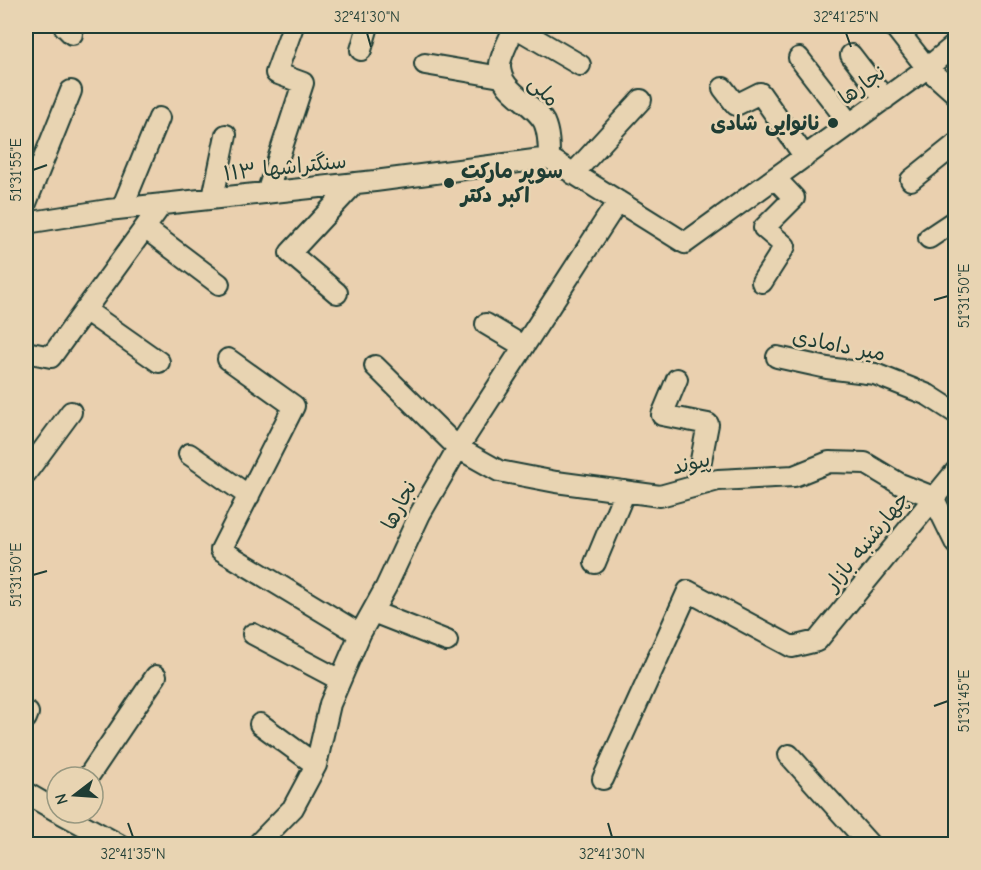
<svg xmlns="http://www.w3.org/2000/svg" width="981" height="870" viewBox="0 0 981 870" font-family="'Comic Neue','Playpen Sans Arabic',sans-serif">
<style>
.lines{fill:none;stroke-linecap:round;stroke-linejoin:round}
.minor-casing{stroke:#1f3d34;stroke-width:24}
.minor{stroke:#e8d4b2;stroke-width:20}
.ticks{fill:none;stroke:#1f3d34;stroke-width:2}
.poi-dot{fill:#1f3d34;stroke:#e8d4b2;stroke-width:2}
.labels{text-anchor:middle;stroke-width:5;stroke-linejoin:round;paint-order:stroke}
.street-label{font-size:21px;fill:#1f3d34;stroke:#e8d4b2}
.poi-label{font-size:21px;font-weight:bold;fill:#1f3d34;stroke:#e8d4b2;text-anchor:end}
.neatline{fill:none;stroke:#1f3d34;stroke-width:2}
.ticks-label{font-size:15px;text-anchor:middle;fill:#1f3d34}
</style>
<rect width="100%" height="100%" fill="#ead0af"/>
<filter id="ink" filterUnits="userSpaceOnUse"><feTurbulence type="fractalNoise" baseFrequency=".0167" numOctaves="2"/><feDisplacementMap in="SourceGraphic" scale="12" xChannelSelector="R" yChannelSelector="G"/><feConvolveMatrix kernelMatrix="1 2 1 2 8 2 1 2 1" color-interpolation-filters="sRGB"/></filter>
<g filter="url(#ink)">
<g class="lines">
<g class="minor-casing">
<path id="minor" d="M64,26L72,34
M515,26C511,36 501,54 500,64C499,93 532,100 544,122C549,133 549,146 549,158
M894,26L927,68L956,94
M515,27L580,65
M361,50L368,26
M851,55L885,99
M799,58L850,124
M425,64L501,77
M723,88L736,105L760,93L805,157
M549,158L685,243L927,68L956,44
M573,174L641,100
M911,180L956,144
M267,193L303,83L276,73L293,26
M213,198L226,135
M26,203L71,91
M122,208L159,118
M26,223L108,210L375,181L549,158
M145,228L219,284
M929,238L956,220
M762,282L785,246L764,228L794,198L775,178
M337,293L290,253L355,183
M85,310L159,362
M486,324L523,346
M26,352L51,357L162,204
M777,357L827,368L875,374L928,395L956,413
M228,359L294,406L221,550L360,634
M375,366L458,448L499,471L556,482L660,496L718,480L794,476L829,462L865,463L900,484L933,497L956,544
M677,379L662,415L708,424L696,486
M189,454L249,496
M26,473L71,412
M595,563L625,491
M373,612L447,641
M253,634L340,680
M26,718L28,713
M260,724L316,765
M789,755L869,844
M88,777L156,676
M603,779L688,591L792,647L817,641L956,471
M26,793L57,811
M61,813L118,844
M258,844L293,808L316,765L330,704L360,634L386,587L420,514L458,448L618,201"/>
</g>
<use href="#minor" class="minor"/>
</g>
</g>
<path class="ticks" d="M367,33L371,47M846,33L851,47M33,170L47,165M934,300L948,296M33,575L47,571M934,706L948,701M128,823L133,837M608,823L612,837"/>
<g class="poi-dot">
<circle cx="833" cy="123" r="6"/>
<circle cx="449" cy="183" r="6"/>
</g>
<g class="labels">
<g class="street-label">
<text transform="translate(862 85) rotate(-36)" y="7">نجارها</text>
<text transform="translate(544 91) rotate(47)" y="7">ملی</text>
<text transform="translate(285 167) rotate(-6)" y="7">سنگتراشها ۱۱۳</text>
<text transform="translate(839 345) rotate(11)" y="7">میر دامادی</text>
<text transform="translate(691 463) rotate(-13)" y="7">پیوند</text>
<text transform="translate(399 505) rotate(-63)" y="7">نجارها</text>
<text transform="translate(867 541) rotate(-51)" y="7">چهارشنبه بازار</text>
</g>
<g class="poi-label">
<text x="821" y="130">نانوایی شادی</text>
<text x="461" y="178" text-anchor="start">سوپر مارکت<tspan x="461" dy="24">اکبر دکتر</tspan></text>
</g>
</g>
<rect width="981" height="870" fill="none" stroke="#e8d4b2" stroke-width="66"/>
<g transform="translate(75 795) rotate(253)"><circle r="28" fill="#e8d4b2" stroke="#989880" stroke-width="1.5"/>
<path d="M0-4.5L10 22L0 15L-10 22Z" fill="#1f3d34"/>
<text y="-9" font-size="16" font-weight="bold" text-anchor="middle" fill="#1f3d34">N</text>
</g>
<rect x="33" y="33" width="915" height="804" class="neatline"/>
<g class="ticks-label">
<text x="367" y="22">32°41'30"N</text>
<text x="846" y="22">32°41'25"N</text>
<text transform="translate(16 170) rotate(-90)" y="5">51°31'55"E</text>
<text transform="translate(964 296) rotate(-90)" y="5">51°31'50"E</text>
<text transform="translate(16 575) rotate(-90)" y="5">51°31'50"E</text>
<text transform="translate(964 701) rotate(-90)" y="5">51°31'45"E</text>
<text x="133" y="859">32°41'35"N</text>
<text x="612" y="859">32°41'30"N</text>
</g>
</svg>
